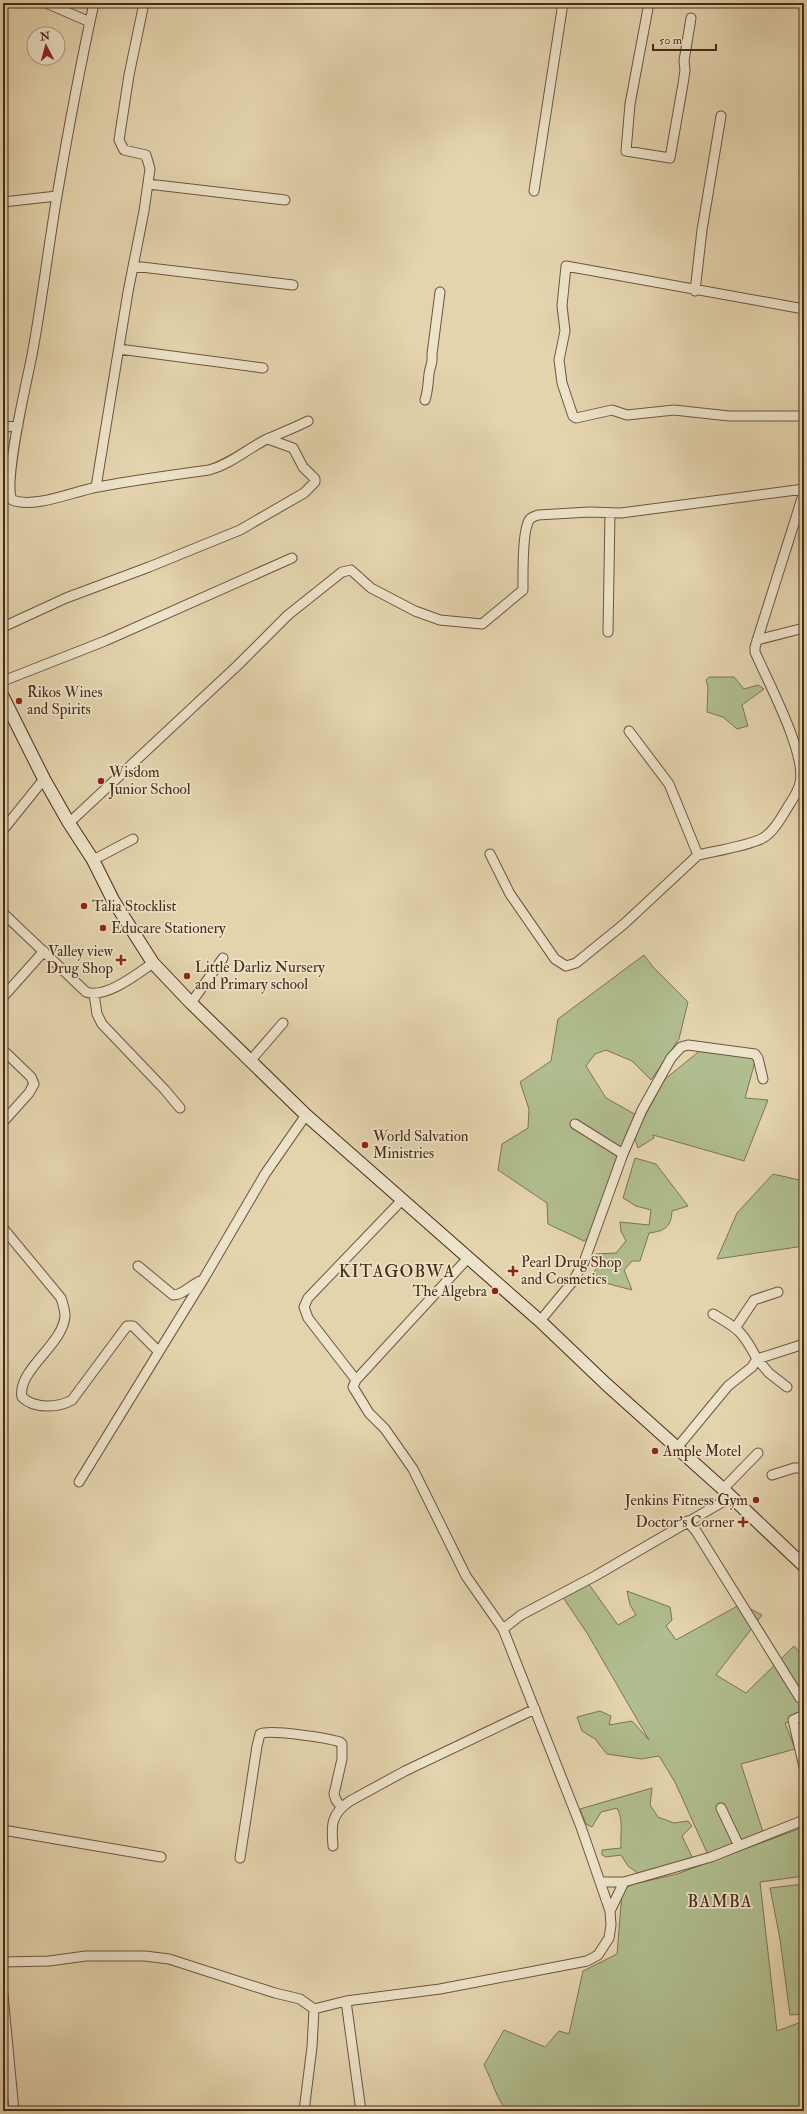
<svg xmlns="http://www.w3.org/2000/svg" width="807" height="2114" viewBox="0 0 807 2114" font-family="'IM FELL Double Pica',serif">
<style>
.green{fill:#b0bd8e;stroke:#7c7454}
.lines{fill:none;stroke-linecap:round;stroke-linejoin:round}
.street-casing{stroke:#6f543e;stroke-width:11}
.secondary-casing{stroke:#482a19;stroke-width:14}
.street{stroke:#ede3ca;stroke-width:9}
.secondary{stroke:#ede3ca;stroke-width:12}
.poi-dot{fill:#8f2418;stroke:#ede3ca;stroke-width:1.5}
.labels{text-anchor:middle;stroke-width:3.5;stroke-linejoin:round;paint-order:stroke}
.poi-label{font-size:15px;fill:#482a19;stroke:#ede3ca;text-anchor:start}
.quarter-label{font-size:17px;letter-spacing:1px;fill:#482a19;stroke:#ede3ca}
</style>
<rect width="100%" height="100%" fill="#e4d4ae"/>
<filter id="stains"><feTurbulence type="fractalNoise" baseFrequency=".005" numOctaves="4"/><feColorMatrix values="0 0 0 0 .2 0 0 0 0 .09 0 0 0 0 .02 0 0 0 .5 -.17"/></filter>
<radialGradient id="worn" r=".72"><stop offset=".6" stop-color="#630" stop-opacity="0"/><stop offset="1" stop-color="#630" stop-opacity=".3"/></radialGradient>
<path class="green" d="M709,677H734L744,689L758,685L764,689L742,705L748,726L737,729L723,717L707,712L708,687L706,680Z
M644,955L653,967L688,1002L679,1039L651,1080L632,1061L606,1050L595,1054L586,1066L606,1098L638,1116L593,1234L584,1241L548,1224L547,1203L498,1170L502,1144L528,1128L529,1109L520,1082L551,1061L558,1019Z
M702,1049L756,1058L745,1098L768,1100L744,1161L653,1135L654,1138L638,1148L634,1136L665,1079Z
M635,1158L656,1164L688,1206L672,1211C671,1228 664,1231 649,1233L640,1261H632L624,1270L632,1290L590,1279L598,1265L593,1260L596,1254L616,1253L626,1241L621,1231L620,1222L649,1225L651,1210L636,1206L623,1198Z
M773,1174L804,1181V1246L717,1259L737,1213Z
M588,1583L618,1625L636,1615L630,1605L627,1591L670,1607L672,1620L666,1626L676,1640L741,1604L762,1615L716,1675L746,1693L794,1646L804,1657V1717L785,1723L795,1749L741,1764L764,1835L708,1855L675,1782L659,1756L641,1759L607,1754L595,1739L582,1731L577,1717L600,1711L611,1716L609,1725L632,1721L649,1740L587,1633L562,1596Z
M652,1788L650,1805L658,1817L674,1823L688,1821L692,1826L682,1836L694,1861L639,1874L628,1866L621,1855L606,1857L602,1855V1850L621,1848C620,1832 624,1821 617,1808L601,1812L592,1827L586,1824L580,1809Z
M804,1827V1876L760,1882L777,2031L804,2021V2111H507C495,2096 493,2082 484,2065L504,2030L545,2047L559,2031L569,2034L583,1971L617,1954L622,1893L630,1885L677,1874Z
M804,1884V2014L790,2015L780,1939L770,1888Z"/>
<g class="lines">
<g class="street-casing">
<path id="street" d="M46,3L90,22
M94,3C80,67 68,131 57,196C48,249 42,302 32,355C27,381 3,481 12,500C35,509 74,491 98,487C135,480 172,475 209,470C231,464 247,449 267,439C281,433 294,428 308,421
M649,3L630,104L626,151L670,158L683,84L685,70L684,61L691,18
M3,6V3
M148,184L285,200
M534,191L563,3
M3,202L57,196
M133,266L293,285
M695,291L702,230L721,116
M804,309L566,266L562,306L565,331L559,360L562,383L573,416L576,418L612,410L627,415L674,410L729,416H804
M119,349L263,368
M425,400C428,391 428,383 429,374C430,365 433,365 432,354L440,292
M3,427L18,426
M96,487L128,292L144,211L150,169L146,155L124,150L119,140L129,75L144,3
M3,627L66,598L149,567L240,530L304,493L315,482V479L303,467L293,448L268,439
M608,632L610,513
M757,640L804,628
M3,681L105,641L292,558
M629,731L669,784L698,855C715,851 748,846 763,838C773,832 780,820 786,810C791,801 798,793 800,783C807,754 767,680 755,652V647L804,492
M69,823L238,665L288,615L342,572L351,570L371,588L415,611L440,620L482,624L523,590C523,576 522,528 530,519C532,517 535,516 538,515L589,512L621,513L804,489
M3,830L44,779
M490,854L510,894L555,959L566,966L576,963L624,924L698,855
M93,860L133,839
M3,913L86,992C106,999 137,974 153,963
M94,994L97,1014L102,1024L165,1090L180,1108
M3,997L44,951
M191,1003L223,958
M3,1050L31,1077L34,1084L29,1093L3,1122
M251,1060L283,1023
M575,1124L623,1154
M402,1200L308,1298L304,1307L308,1318L356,1380L353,1387L369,1413L385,1429L413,1469L466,1576L503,1629
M3,1228L61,1298C63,1304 65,1310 65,1316C63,1345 17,1370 22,1397C34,1409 58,1408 72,1400L127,1326H133L158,1351
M138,1266L173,1295C184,1295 192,1283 203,1280
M540,1321L573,1281L584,1262L623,1154L642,1110L671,1058L681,1047L688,1045L755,1054L758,1058L763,1079
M736,1327L754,1300L778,1292
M356,1380L468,1258
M787,1387L769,1373L757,1359L804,1344
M676,1449L728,1386L752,1367L757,1359C743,1332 739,1329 713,1314
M772,1475L794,1468H804
M79,1482L203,1280L265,1174L306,1115
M723,1489L758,1453
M687,1521L696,1531L800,1698
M804,1715L793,1720L804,1767
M721,1808L739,1846
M3,1830L161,1857
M333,1846C331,1825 331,1814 350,1801L405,1771L535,1709
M240,1858L257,1746L260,1734C270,1729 328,1738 340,1742L342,1744V1759L334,1794L336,1800L341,1807
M601,1882H624
M610,1911L581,1827L503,1629L521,1615L595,1576L731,1497
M3,1962L49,1961L86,1956H145L169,1959L275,1993L300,1999L314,2009L346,2001L440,1989L587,1961L598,1955L609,1938L611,1925L610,1911L624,1882L711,1857L804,1820
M3,1995L14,2111
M346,2001L361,2111
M304,2111L312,2047L314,2009"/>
</g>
<g class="secondary-casing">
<path id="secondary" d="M3,697L44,779L69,823L93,860L113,900L153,963L191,1003L306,1115L540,1321L606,1384L723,1489L804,1566"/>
</g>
<use href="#street" class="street"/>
<use href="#secondary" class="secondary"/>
</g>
<g class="poi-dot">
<circle cx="19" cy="701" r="4"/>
<circle cx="101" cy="781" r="4"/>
<circle cx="84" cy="906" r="4"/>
<circle cx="103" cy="928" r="4"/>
<path d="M119 954h4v4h4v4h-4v4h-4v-4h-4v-4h4z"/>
<circle cx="187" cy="976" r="4"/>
<circle cx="365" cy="1145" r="4"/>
<path d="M511 1265h4v4h4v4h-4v4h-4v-4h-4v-4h4z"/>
<circle cx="495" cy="1291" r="4"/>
<circle cx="655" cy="1451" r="4"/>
<circle cx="756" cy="1500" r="4"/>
<path d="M741 1516h4v4h4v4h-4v4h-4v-4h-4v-4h4z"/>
</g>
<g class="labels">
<g class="poi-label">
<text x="27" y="697">Rikos Wines<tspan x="27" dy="17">and Spirits</tspan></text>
<text x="109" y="777">Wisdom<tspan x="109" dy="17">Junior School</tspan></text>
<text x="92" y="911">Talia Stocklist</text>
<text x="111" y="933">Educare Stationery</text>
<text x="113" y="956" text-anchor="end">Valley view<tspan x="113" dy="17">Drug Shop</tspan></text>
<text x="195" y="972">Little Darliz Nursery<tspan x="195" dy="17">and Primary school</tspan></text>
<text x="373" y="1141">World Salvation<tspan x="373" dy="17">Ministries</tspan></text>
<text x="521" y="1267">Pearl Drug Shop<tspan x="521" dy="17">and Cosmetics</tspan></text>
<text x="487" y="1296" text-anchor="end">The Algebra</text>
<text x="663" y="1456">Ample Motel</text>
<text x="748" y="1505" text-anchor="end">Jenkins Fitness Gym</text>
<text x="734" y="1527" text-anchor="end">Doctor's Corner</text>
</g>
<g class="quarter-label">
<text x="397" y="1277">KITAGOBWA</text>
<text x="720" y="1907">BAMBA</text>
</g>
</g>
<rect width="807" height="2114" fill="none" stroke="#e4d4ae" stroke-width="16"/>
<rect x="4" y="4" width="799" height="2106" fill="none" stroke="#482a19" stroke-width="2"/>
<rect x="8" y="8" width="791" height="2098" fill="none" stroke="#482a19"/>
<g transform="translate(46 46) rotate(354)"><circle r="19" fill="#ede3ca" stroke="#ab9983"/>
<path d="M0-3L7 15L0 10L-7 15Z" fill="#8f2418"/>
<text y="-6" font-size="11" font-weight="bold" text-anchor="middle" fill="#482a19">N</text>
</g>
<path d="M653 44v6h63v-6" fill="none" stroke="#482a19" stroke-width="2"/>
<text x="659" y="44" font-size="12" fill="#482a19" stroke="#ede3ca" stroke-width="3" paint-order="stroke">50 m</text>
<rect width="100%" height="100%" filter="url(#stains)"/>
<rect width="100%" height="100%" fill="url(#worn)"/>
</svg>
